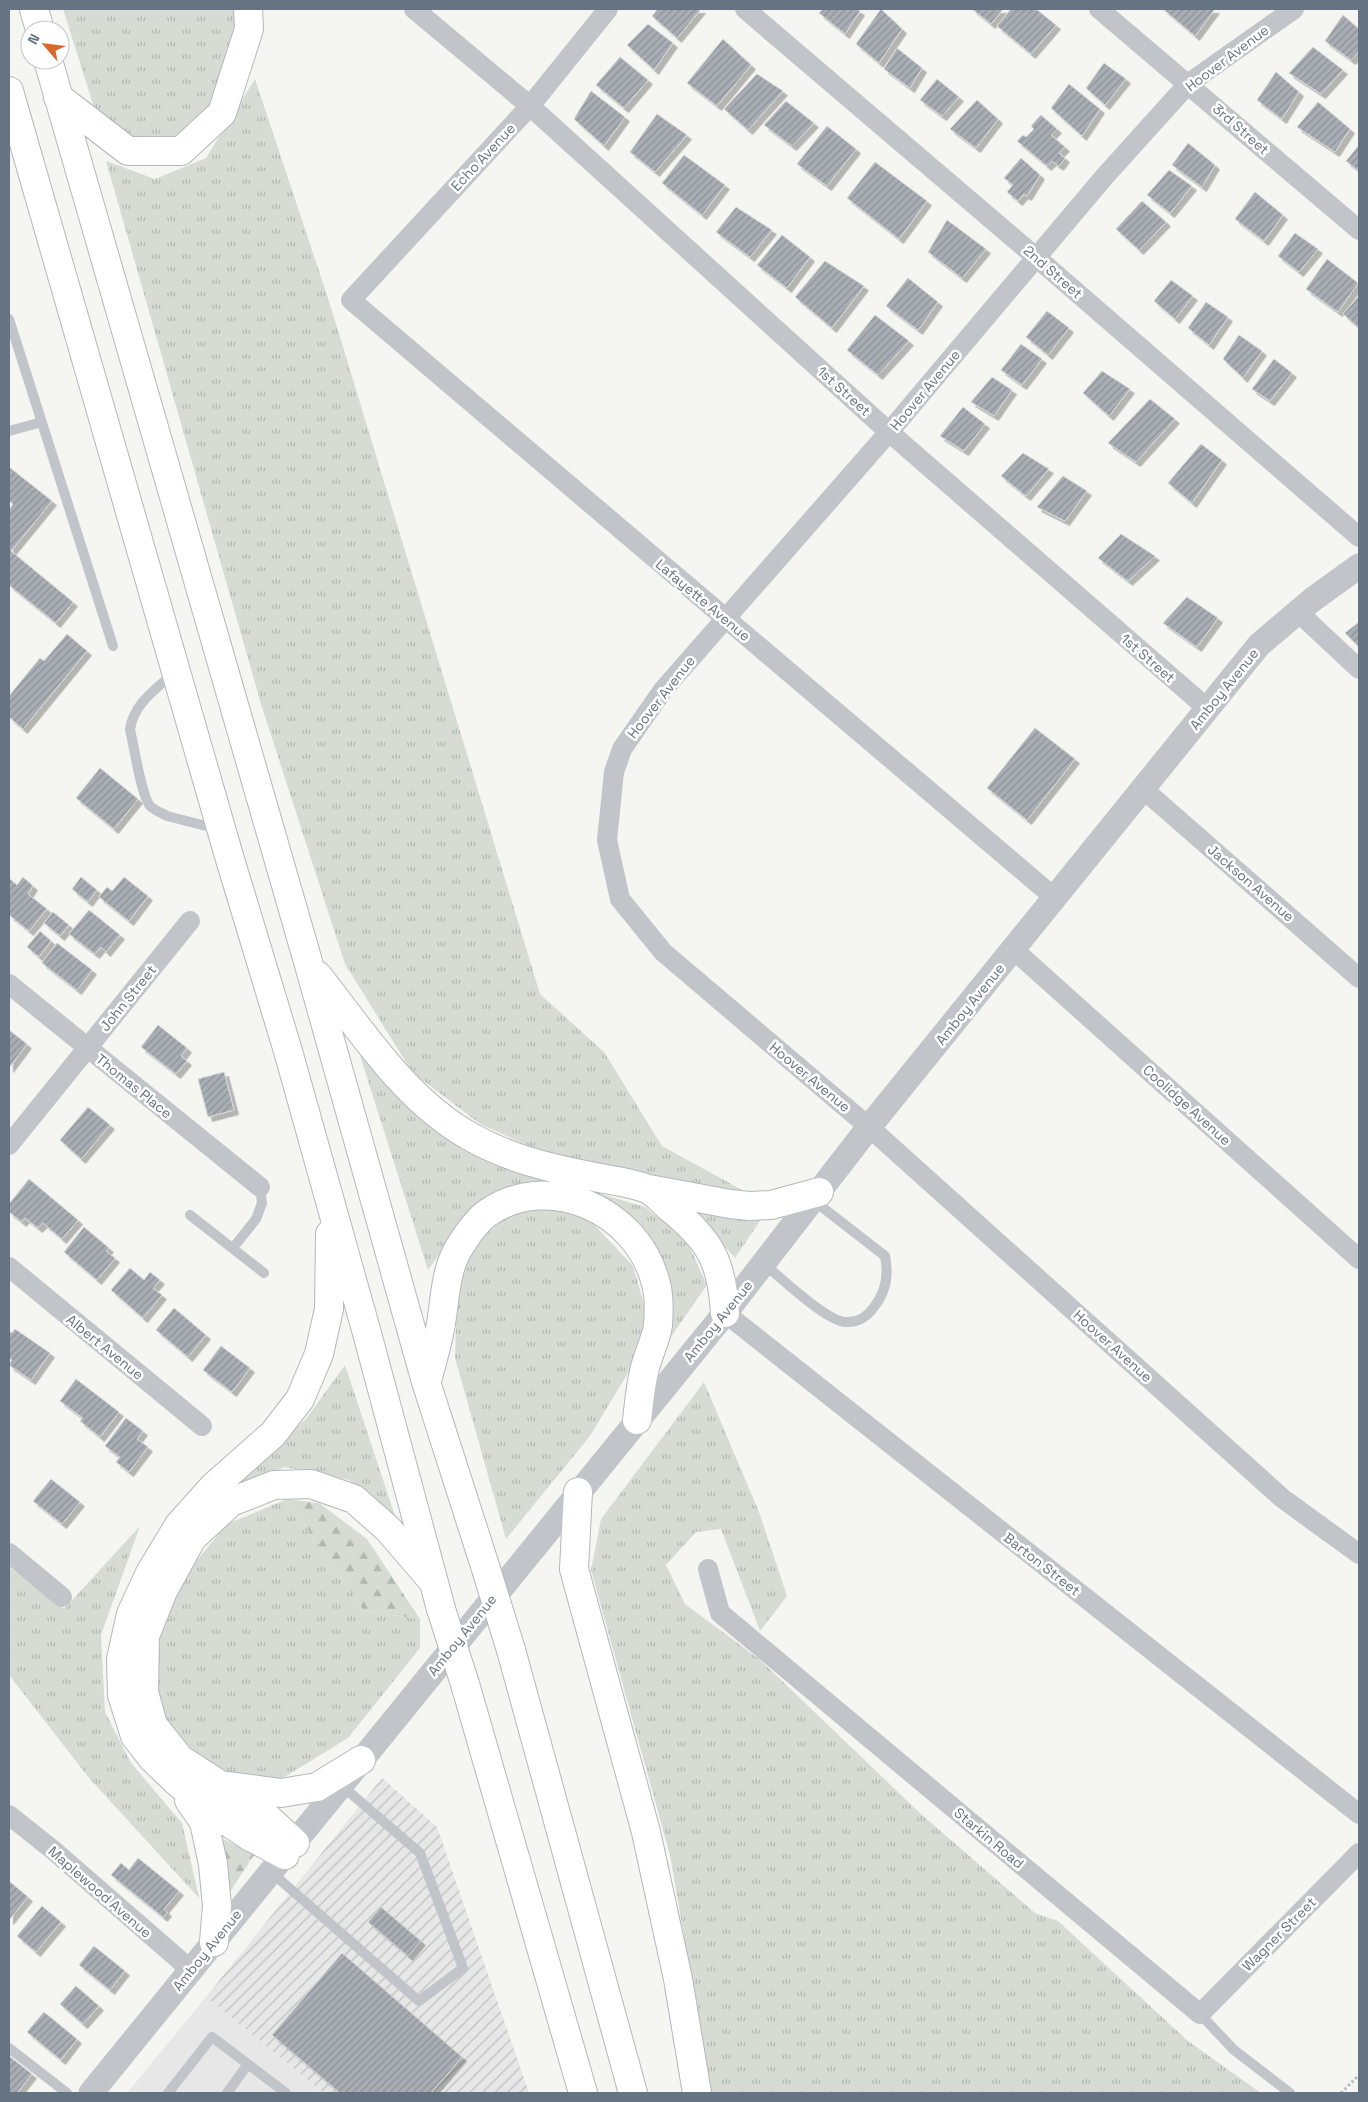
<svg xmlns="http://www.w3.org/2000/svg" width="1368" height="2102" viewBox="0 0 1368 2102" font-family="'Space Grotesk',sans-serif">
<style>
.built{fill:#e6e7e6}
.industrial{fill:url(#industrial-furrows)}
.grass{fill:url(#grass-tufts)}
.forest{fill:url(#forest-firs)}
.building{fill:url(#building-hatch);stroke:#d7d7d5;filter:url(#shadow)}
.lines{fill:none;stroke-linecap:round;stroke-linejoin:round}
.trunk-casing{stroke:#b4b7ba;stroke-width:30}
.path{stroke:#b9bbbe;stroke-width:3;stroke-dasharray:2.5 2.5;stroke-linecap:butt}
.service{stroke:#c1c4c8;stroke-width:10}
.minor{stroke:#c1c4c8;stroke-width:20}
.tertiary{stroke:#c1c4c8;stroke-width:25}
.trunk{stroke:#fff;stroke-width:28}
.trunk-bridge-casing{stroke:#b4b7ba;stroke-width:30;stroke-linecap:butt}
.trunk-bridge{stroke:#fff;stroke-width:28}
.labels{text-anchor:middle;stroke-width:5;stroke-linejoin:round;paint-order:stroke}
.street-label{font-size:14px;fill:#667382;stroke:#fff}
</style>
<defs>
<pattern id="industrial-furrows" width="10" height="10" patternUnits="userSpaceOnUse" patternTransform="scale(1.25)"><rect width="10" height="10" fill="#e6e7e6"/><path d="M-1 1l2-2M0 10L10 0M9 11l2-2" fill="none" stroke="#bec0c0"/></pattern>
<pattern id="grass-tufts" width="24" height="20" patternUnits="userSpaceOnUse" patternTransform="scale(1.25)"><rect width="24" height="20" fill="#d6dcd4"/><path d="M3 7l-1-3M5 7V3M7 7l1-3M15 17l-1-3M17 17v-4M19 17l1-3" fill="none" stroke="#b1b7b1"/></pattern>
<pattern id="forest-firs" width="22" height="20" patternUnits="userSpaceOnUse" patternTransform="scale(1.25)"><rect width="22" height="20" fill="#d6dcd4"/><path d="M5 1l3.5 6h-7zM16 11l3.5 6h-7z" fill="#b1b7b1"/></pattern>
<pattern id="building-hatch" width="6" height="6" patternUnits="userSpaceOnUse" patternTransform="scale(1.25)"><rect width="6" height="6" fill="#a8aeb4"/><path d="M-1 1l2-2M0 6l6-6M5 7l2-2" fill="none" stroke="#8d9298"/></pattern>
<filter id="shadow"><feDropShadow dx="4.5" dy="4.5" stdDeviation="0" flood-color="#0004"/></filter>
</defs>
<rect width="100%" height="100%" fill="#f5f6f2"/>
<path class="built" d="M206,1997L324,2093H127Z"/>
<path class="industrial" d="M382,1778L437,1827L529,2093H324L206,1997Z"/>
<path class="grass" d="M63,9H241V17L208,114L178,145L128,138L97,117Z
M255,79L329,301L540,994L604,1052L662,1146L744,1191L684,1182L551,1156L480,1124L412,1072L345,964L261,704L106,161L155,179L206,158Z
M357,1046L511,1166L549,1182L476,1203L428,1270Z
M591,1191L645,1207L686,1239L707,1285L666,1344L654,1246Z
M550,1206L589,1219L633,1266L647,1315L634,1363L590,1436L506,1539L455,1358L457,1286L472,1247L513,1211Z
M691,1207L764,1215L735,1258Z
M345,1365L397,1522L349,1480L285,1467L234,1486L306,1419Z
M704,1382L759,1512L787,1596L760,1631L721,1529L696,1532L666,1565L685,1604L759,1659L921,1814L1035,1913L1058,1921L1188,2041L1261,2093H711L670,1855L591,1570L601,1519Z
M287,1499L364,1611L420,1619V1648L348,1738L275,1783L218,1775L192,1760L158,1710L154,1652L177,1584L227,1524Z
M140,1526L101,1635L105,1712L131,1763L182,1823L199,1898L89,1778L9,1675V1567L64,1609Z"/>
<path class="forest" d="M287,1499L319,1503L367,1539L420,1619L364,1611Z
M218,1836L254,1855L226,1898Z"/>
<path class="building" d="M658,9H701L677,38L652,16Z
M823,9H857L860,11L845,34L819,13Z
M881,9L902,29L879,63L856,44Z
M972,9H1003L991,24Z
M1011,9H1036L1056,25L1031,54L997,26Z
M1163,9H1215L1195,36Z
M1343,15L1359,29V51L1351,60L1325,41Z
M648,24L673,43L654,70L627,45Z
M723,39L751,65L717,106L687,83Z
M1313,47L1343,70L1321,94L1289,73Z
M897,48L922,68L910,88L884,69Z
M620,57L648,80L624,108L596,85Z
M1104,63L1126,79L1105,105L1086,88Z
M1276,72L1299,92L1282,119L1257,100Z
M757,74L783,91L748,130L724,109Z
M937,79L959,97L942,116L920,100Z
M1069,84L1100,109L1082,136L1051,108Z
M591,91L625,117L604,146L574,119Z
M977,100L998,119L976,148L950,129Z
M786,101L814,123L792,146L764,125Z
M1318,102L1350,129L1335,152L1297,127Z
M657,114L687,135L655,172L630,152Z
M1041,115L1057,129L1051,135L1065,147L1059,153L1065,158L1059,166L1052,161L1047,166L1017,141L1023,135L1026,137L1034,129L1031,126Z
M827,126L856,149L827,186L797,164Z
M1188,143L1215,165L1202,187L1172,165Z
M1359,145V171L1346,161Z
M684,155L725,185L702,215L662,183Z
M1021,158L1040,175L1027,196L1024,194L1018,201L1007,192L1013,185L1004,178Z
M875,162L927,201L899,239L847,198Z
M1169,170L1192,186L1170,213L1147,195Z
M1255,192L1283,215L1264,241L1235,219Z
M1142,201L1166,222L1139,250L1116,229Z
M736,207L772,230L750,257L716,232Z
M947,220L986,249L962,278L928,252Z
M1295,233L1318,249L1299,272L1278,256Z
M782,235L810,257L787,288L757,265Z
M1327,259L1358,283L1338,312L1306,289Z
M825,261L864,286L832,328L795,297Z
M908,278L938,302L918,330L886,306Z
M1171,280L1193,296L1175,319L1154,301Z
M1359,296V328L1343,314Z
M1206,302L1228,317L1209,345L1188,328Z
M1047,311L1069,328L1048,355L1026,337Z
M875,315L909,341L878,375L847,350Z
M1239,335L1262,351L1243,378L1223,359Z
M1021,344L1042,359L1022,385L1001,370Z
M1274,359L1292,373L1270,401L1252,389Z
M1102,371L1130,389L1109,416L1083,393Z
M992,377L1012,390L994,416L971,402Z
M1150,399L1175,419L1136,462L1108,443Z
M963,407L985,424L964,451L940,436Z
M1201,444L1222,460L1192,503L1168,483Z
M1023,453L1049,469L1026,496L1001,476Z
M9,467L52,501L11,551L73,602L56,623L9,585V510L13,504L9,501Z
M1063,476L1087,491L1065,521L1037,507Z
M1121,534L1155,556L1128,581L1098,558Z
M1187,597L1218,618L1197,647L1163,623Z
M1359,622V647L1345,633Z
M67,634L87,651L23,729L9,717V696L40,658L44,661Z
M1035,728L1075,759L1027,820L987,788Z
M100,768L138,799L114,829L76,798Z
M23,877L33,886L28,894L47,909L29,931L9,915V878L17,885Z
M81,877L97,890L88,902L72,889Z
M124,877L148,896L129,921L99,897L107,887L112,891Z
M89,910L120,935L106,952L101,947L95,954L69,934Z
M53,912L69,925L60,936L44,923Z
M40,931L51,941L39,957L27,947Z
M57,943L92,970L77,990L42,963Z
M158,1025L187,1048L181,1056L187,1061L176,1074L141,1047Z
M9,1030L27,1044L9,1068Z
M224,1072L234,1110L208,1117L198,1079Z
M88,1107L110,1125L81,1159L60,1140Z
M29,1179L78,1220L62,1239L43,1223L38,1228L25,1218L22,1222L9,1212V1204Z
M84,1227L109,1248L106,1251L115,1258L97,1280L64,1252Z
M130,1268L144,1280L150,1272L160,1280L153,1288L162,1295L143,1318L111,1290Z
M174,1308L206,1335L188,1357L156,1330Z
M15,1329L50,1353L31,1380L9,1365L12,1360L9,1358V1331L12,1333Z
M221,1346L250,1368L232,1392L203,1370Z
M76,1379L119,1412L100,1437L80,1421L83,1418L60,1401Z
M126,1418L143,1431L137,1439L148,1447L129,1472L116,1462L120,1457L105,1446Z
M51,1479L80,1502L62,1524L33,1501Z
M138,1858L179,1891L164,1909L167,1912L163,1917L111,1875L121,1863L129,1870Z
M9,1881L28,1897L9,1920Z
M42,1906L61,1922L36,1952L17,1936Z
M381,1907L421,1941L408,1956L368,1922Z
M94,1946L125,1971L110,1990L79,1965Z
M342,1953L462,2057L431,2093H340L272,2035Z
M76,1986L99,2006L83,2024L60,2004Z
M44,2012L77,2039L61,2060L27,2032Z
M9,2056L32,2074L17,2093H9Z"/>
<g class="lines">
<g class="trunk-casing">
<path id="trunk" d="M34,9L40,30
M48,60L309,965L426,1382L486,1569
M9,91L229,856L288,1051L368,1337L441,1609
M58,97L128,151H181L222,113L249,29L248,9
M318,976C363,1033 406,1101 471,1137C508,1158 549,1168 590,1176C608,1180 628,1182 645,1188C654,1191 662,1201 669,1207C710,1240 722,1261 725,1313
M649,1189L730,1204L750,1206L771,1205L819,1192
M427,1381C431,1365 436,1349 439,1334C446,1303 443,1270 462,1243C469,1232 478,1219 489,1212C550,1171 636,1211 655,1280C659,1292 659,1312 658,1325C656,1341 647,1356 644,1372C640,1388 639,1404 637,1420
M578,1492L574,1569L646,1832L678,1979L697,2093
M511,1650L633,2093
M465,1684L583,2093
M229,1786L281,1793L317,1787L361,1760
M189,1800L204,1822L213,1864L217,1906L214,1942
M295,1843L259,1810L180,1759L153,1725L144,1692L145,1636L163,1591L192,1538L231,1502L274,1485L311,1484L354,1499L388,1529L431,1579
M285,1855L249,1836L216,1814L177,1782L153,1759L135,1736L122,1695L121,1659L131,1614L150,1573L179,1525L213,1487L273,1434L300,1399L319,1354L329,1309L330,1234"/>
</g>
<path class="path" d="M1341,2093L1359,2075"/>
<path class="service" d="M9,319L113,646
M9,431L42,422
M174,673C156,689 133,704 130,730C134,745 141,795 150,806C154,810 162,813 167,816L218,829
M190,1215L264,1273
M233,1248L256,1219L262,1203L260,1187
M764,1264C780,1277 826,1321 845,1322C858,1323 867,1317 874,1307C886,1292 889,1275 885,1256L813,1200
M271,1872L419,2001L463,1968L420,1853L341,1785
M1200,2014L1234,2050L1290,2093
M9,2048L67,2093
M168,2093L212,2037L286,2093
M227,2093L248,2064"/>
<path class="minor" d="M414,9L530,106L889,432L1208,709
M608,9L530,106L351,300L1055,898
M745,9L1037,258L1359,537
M1099,9L1359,230
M1294,9L1188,84L1105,176L889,432L663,690L622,749L614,772L607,840L620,899L663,952L869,1127L1282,1498L1359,1554
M1298,612L1359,669
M1142,788L1359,978
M1014,950L1359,1259
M9,984L260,1187
M9,1145L190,921
M9,1267L202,1426
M725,1313L1359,1814
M9,1553L62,1597
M708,1569L720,1613L1200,2014L1359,1853
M9,1815L53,1850L191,1970"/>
<path class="tertiary" d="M91,2093L725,1313L869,1127L1259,645L1312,600L1359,566"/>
<use href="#trunk" class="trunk"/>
<g class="trunk-bridge-casing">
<path id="trunk-bridge" d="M486,1569L511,1650
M441,1609L465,1684"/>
</g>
<use href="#trunk-bridge" class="trunk-bridge"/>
</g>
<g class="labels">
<g class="street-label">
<text transform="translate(1227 58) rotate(-37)" y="5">Hoover Avenue</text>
<text transform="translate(1241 129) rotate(41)" y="5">3rd Street</text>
<text transform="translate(483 157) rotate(-47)" y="5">Echo Avenue</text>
<text transform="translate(1053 272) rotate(41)" y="5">2nd Street</text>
<text transform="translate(925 390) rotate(-50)" y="5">Hoover Avenue</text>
<text transform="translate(844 391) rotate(42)" y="5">1st Street</text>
<text transform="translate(703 600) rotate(40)" y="5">Lafayette Avenue</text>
<text transform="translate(1148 658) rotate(41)" y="5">1st Street</text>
<text transform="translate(1224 689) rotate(-51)" y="5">Amboy Avenue</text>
<text transform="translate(661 697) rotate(-52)" y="5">Hoover Avenue</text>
<text transform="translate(1251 883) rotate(41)" y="5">Jackson Avenue</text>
<text transform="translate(128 998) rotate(-51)" y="5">John Street</text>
<text transform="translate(970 1004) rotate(-51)" y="5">Amboy Avenue</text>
<text transform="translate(810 1077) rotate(40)" y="5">Hoover Avenue</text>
<text transform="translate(134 1086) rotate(39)" y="5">Thomas Place</text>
<text transform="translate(1187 1105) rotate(42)" y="5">Coolidge Avenue</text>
<text transform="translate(718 1321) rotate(-51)" y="5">Amboy Avenue</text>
<text transform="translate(1113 1346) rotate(42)" y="5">Hoover Avenue</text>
<text transform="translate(105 1347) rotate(39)" y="5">Albert Avenue</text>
<text transform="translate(1042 1564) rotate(38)" y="5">Barton Street</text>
<text transform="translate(462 1635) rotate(-51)" y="5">Amboy Avenue</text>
<text transform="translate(989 1838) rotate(40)" y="5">Starkin Road</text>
<text transform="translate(100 1892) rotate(41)" y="5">Maplewood Avenue</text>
<text transform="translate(1279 1934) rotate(-45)" y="5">Wagner Street</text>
<text transform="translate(207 1950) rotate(-51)" y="5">Amboy Avenue</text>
</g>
</g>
<rect width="1368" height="2102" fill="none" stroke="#667382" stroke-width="20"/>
<g transform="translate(45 45) rotate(298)"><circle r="24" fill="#ffffff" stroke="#c2c7cd"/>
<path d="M0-4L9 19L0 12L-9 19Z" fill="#d9672e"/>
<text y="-8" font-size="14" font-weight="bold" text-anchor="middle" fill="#667382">N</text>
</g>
</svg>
